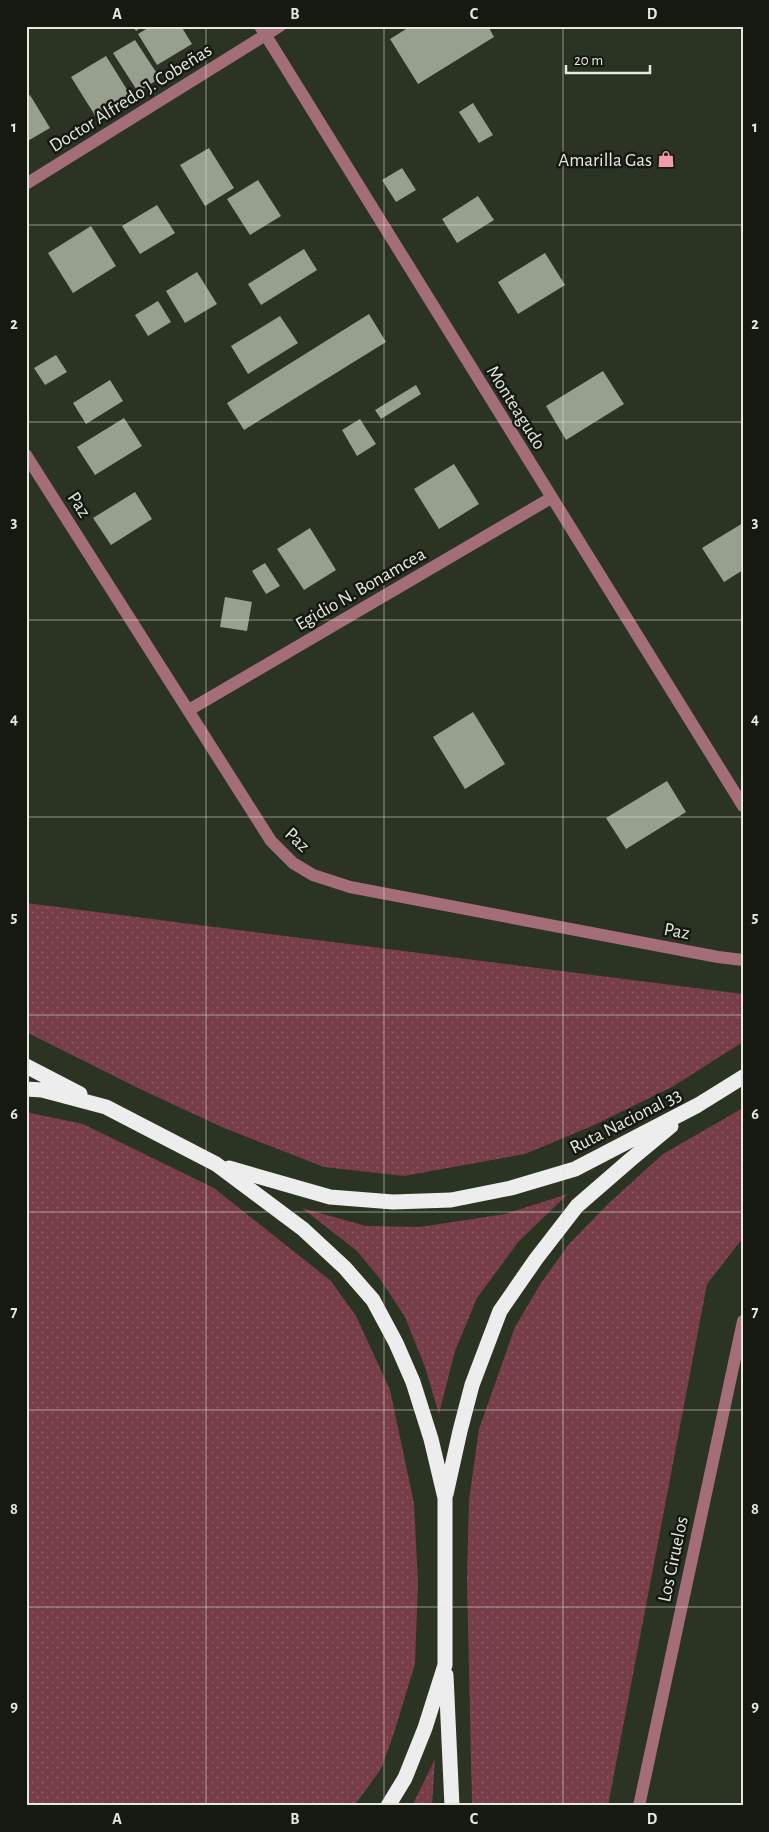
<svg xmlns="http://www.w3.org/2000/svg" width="769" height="1832" viewBox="0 0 769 1832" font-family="'Alegreya Sans',sans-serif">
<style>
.grass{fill:url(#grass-dots)}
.building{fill:#96a08c}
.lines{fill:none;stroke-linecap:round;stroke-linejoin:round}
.minor{stroke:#a36e77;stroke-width:12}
.highway{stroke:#ededed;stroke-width:15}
.grid{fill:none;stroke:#e5eae0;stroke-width:1;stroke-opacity:0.55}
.labels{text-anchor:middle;stroke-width:5;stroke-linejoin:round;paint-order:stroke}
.street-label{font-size:19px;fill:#e5eae0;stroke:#161912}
.poi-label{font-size:19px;fill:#e5eae0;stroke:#161912;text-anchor:end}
.neatline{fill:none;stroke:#e5eae0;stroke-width:2}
.grid-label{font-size:16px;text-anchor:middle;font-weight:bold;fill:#e5eae0}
</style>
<defs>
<pattern id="grass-dots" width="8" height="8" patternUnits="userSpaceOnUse" patternTransform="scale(1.25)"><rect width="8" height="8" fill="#773d49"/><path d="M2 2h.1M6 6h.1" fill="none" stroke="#8a5963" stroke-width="1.8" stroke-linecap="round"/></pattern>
</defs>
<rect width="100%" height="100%" fill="#2b3322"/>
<path class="grass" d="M26,903L743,994V1042L672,1087L592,1126L525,1154L404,1176L324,1167L224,1128L140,1089L26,1032Z
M743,1108V1238L707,1284L608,1806H472L467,1578L469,1500L479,1429L515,1327L541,1283L569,1244L609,1203L663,1154Z
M26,1112L83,1124L214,1188L331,1281L356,1316L390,1390L414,1503L418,1583L415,1664L394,1733L381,1769L354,1806H26Z
M568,1194L519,1241L477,1298L455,1351L439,1414L425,1367L405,1317L380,1279L357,1251L302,1208L366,1226L420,1227L505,1214Z
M435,1759L432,1806H412Z"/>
<path class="building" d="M133,26H143L136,31Z
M151,26H181L192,44L157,65L138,34Z
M411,26H488L494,37L418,84L390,39Z
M135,40L160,78L138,92L113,53Z
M106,56L131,96L96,117L71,77Z
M30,95L50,128L26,142V98Z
M473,103L493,135L479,143L459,112Z
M209,148L234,188L205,206L180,165Z
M402,168L416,190L396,202L382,180Z
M258,180L281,216L250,235L227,199Z
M478,196L494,220L457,243L442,219Z
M157,205L175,233L140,254L122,226Z
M91,226L116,266L73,293L48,253Z
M304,249L317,270L261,305L248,284Z
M545,253L565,285L518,314L498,282Z
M197,272L217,304L185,323L166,291Z
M158,301L171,322L148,336L135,315Z
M369,314L386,342L244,430L227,403Z
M280,316L298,343L248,374L231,346Z
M56,355L67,372L45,385L34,368Z
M603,371L624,404L566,440L546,406Z
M110,380L123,401L86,424L73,403Z
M416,385L421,394L381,419L375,410Z
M124,418L142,446L95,475L77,447Z
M360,419L376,444L357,456L342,430Z
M454,464L479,504L439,529L414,489Z
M135,492L152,519L111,545L93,518Z
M743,523V570L724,582L702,548Z
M310,528L336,570L304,590L277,549Z
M265,563L280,586L266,594L252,571Z
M225,597L252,602L247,631L220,627Z
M473,712L505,764L465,789L433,737Z
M667,781L686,812L626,849L606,818Z"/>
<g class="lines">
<path class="minor" d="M260,26L743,806
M26,184L280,26
M26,455L271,841L293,863L313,875L350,887L718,957L743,960
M189,710L551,498
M639,1806L743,1321"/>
<path class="highway" d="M26,1066L80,1094
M26,1089L42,1090L106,1107L216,1164L303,1229L345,1268L373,1300L396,1343L413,1382L431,1439L445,1498V1665L425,1728L405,1778L388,1806
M229,1168L330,1197L393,1202L451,1200L511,1188L575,1169L698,1105L743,1077
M446,1494L460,1431L472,1385L500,1311L536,1259L577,1206L630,1160L671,1126
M446,1675L452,1806"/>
</g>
<path class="grid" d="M206,26V1806M384,26V1806M563,26V1806M26,225H743M26,422H743M26,620H743M26,817H743M26,1015H743M26,1212H743M26,1410H743M26,1607H743"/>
<defs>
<g id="shop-bare" transform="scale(1.35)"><path d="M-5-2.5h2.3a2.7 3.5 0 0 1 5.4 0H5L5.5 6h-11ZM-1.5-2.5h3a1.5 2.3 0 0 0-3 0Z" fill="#f39aaa" stroke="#161912" stroke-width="2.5" paint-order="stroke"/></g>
</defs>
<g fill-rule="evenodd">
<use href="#shop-bare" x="666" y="159"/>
</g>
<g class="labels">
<g class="street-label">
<text transform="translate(130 97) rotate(-32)" y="7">Doctor Alfredo J. Cobeñas</text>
<text transform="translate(517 407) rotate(58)" y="7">Monteagudo</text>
<text transform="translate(80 504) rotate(57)" y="7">Paz</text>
<text transform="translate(360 588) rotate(-30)" y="7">Egidio N. Bonamcea</text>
<text transform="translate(298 839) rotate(43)" y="7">Paz</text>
<text transform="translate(677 930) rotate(11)" y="7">Paz</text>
<text transform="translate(625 1120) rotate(-27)" y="7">Ruta Nacional 33</text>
<text transform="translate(672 1559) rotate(-78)" y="7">Los Ciruelos</text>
</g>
<g class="poi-label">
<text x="652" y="166">Amarilla Gas</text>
</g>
</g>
<rect width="769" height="1832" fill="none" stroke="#161912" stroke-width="55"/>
<path d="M566 65v8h84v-8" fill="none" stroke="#e5eae0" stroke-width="2.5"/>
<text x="574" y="65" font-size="15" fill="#e5eae0" stroke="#161912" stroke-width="4" paint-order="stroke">20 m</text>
<rect x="28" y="28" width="714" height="1776" class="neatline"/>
<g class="grid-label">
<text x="117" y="19">A</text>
<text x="295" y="19">B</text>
<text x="474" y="19">C</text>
<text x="652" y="19">D</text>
<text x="14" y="132">1</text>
<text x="755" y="132">1</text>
<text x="14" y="329">2</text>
<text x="755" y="329">2</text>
<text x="14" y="527">3</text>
<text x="755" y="527">3</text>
<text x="14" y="724">4</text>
<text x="755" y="724">4</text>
<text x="14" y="922">5</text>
<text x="755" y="922">5</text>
<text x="14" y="1119">6</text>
<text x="755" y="1119">6</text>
<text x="14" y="1317">7</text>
<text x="755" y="1317">7</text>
<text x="14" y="1514">8</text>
<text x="755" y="1514">8</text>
<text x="14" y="1711">9</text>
<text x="755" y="1711">9</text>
<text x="117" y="1824">A</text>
<text x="295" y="1824">B</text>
<text x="474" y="1824">C</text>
<text x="652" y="1824">D</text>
</g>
</svg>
